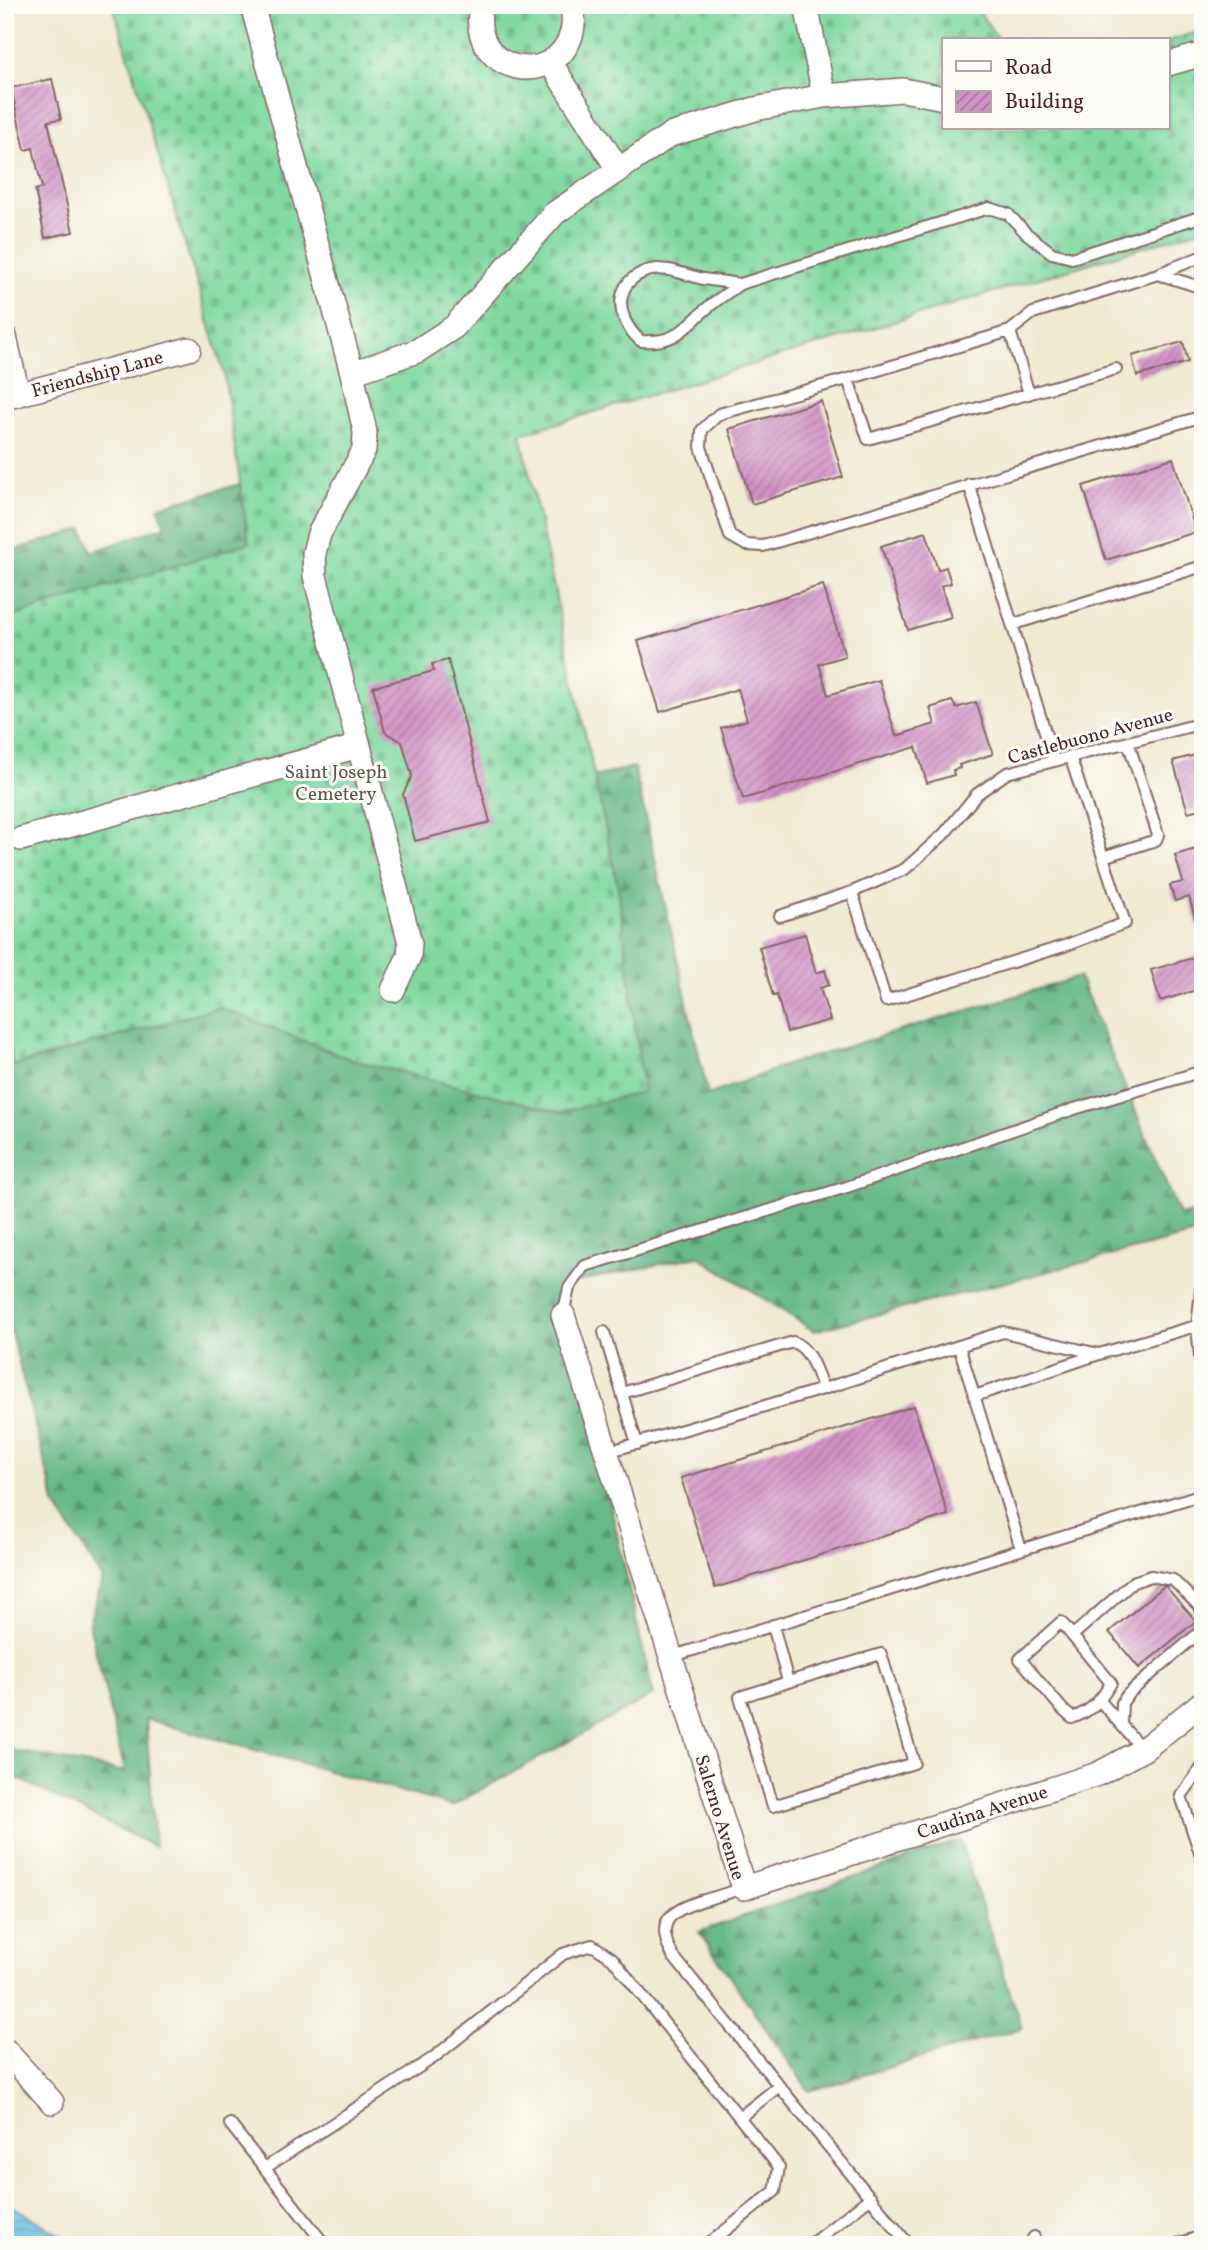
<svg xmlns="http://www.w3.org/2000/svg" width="1208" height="2250" viewBox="0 0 1208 2250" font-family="Vollkorn,serif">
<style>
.forest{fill:url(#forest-firs);stroke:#596c58;stroke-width:2}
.cemetery{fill:url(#cemetery-stones);stroke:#657c65;stroke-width:2}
.water{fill:url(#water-rules);stroke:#5a7089;stroke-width:2}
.building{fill:url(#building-hatch)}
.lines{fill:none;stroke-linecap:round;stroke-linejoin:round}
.lane-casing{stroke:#846665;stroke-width:14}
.street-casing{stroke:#846665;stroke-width:26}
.lane{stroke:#fff;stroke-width:10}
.street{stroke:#fff;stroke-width:23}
.labels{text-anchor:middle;stroke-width:6;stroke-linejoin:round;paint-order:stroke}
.street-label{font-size:19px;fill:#4a1f2b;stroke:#fdfcf7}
.park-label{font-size:19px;fill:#5a574e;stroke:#fdfcf7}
</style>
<defs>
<pattern id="forest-firs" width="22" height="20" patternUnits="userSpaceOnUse" patternTransform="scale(1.75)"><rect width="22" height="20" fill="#68b986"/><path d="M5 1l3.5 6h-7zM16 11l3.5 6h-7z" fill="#58966e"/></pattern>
<pattern id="cemetery-stones" width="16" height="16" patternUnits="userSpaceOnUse" patternTransform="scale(1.75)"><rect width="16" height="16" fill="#80d99f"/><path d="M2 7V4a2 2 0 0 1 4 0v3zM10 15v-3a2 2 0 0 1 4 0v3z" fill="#70ba89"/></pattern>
<pattern id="water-rules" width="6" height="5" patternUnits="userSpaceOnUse" patternTransform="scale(1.75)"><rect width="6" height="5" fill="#6ac0e7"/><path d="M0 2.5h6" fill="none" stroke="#599bbb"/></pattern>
<pattern id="building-hatch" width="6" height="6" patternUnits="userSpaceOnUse" patternTransform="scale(1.75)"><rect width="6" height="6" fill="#d091c5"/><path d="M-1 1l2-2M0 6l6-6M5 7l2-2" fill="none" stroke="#ab76a0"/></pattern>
</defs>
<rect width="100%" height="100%" fill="#fdfcf7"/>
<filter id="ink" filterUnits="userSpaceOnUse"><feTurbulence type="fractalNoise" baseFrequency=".0143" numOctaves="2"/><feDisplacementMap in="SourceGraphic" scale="14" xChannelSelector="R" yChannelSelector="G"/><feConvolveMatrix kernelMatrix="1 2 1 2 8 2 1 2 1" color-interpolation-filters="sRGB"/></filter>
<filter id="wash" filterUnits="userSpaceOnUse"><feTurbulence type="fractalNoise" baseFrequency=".00686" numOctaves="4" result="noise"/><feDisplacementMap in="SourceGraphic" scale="28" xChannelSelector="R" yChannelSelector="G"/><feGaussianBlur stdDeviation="1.57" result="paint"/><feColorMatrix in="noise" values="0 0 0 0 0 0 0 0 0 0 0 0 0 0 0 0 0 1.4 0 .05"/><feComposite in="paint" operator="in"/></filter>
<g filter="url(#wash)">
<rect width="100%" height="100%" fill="#efead0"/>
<path class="forest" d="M240,484L249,544L5,619V553L83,529L92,552L165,526L158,507Z
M634,767L708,1095L789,1064L1079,977L1179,1215L1203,1212V1232L814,1331L698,1256L561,1285L653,1695L452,1806L146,1719L155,1847L5,1772V1749L125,1772L89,1623L103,1579L56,1506L5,1309V1025L14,1066L219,1007L353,1060L560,1112L643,1091L618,887L594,777Z
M960,1840L1022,2028L809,2091L699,1932Z"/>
<path class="cemetery" d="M113,5H974L999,40H944V128H1168V41L1203,30V229L521,434L618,887L643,1092L560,1112L353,1060L219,1007L13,1066L5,1025V619L249,543L224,373Z"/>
<path class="water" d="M5,2192L11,2205L76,2245H5Z"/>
<g id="blocks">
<path class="building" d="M52,79L61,119L48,121L73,232L45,238L35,190L42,188L33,148L25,150L11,88Z
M1183,342L1188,362L1137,376L1132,356Z
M821,401L843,477L752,504L729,429Z
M1173,458L1196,532L1106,560L1083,486Z
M926,532L938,570L946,567L951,583L941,586L951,617L908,630L881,546Z
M823,585L845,656L819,664L828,695L879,680L896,736L935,724L930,708L952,701L956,708L976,702L993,754L959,765L960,768L953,770L954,775L927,783L916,747L743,799L721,728L747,720L738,689L660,712L638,641Z
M448,660L490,822L415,841L403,794L412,776L402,742L385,732L373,687L434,671L432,664Z
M1195,755L1197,762L1203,760V808L1188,812L1173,761Z
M1203,847V930L1199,931L1189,897L1175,901L1170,885L1183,882L1175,855Z
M805,934L816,973L825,970L829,985L820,988L830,1020L787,1032L777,995L773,996L759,947Z
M1203,955V988L1160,1001L1151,970Z
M914,1406L948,1515L715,1588L681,1478Z
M1164,1586L1166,1587L1196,1621L1139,1668L1109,1632Z"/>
</g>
</g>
<g filter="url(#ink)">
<use href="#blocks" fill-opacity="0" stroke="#846665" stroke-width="2"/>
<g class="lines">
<g class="lane-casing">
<path id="lane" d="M1203,256L1158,274L1033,313L1010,331L848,379L719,414L702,430L701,447L730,536L746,545L763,546L1203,416
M657,269L670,270L703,279L740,284C730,291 721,297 712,304C686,325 679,344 641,341C611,316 614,274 657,269Z
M1158,274L1203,288
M740,284L989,208L1008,214L1026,233L1052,253L1072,258L1203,216
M1010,331L1029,394
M848,379L868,439L1116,369
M969,484L1054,761
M1014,624L1203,566
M1070,756L1103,857L1156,840L1158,835L1128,742
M852,892L886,1001L1064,946L1125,923L1103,857
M780,916L852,892L905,869L944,834L977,794L1007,773L1203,723
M1203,1273L1197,1326L1203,1389
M563,1315L569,1288L585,1266L847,1187L1074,1109L1203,1071
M604,1332L637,1444
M959,1346L1021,1549
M622,1393L793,1342C811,1349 816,1372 823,1389
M975,1396L1099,1354L1203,1324
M607,1452L823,1389L1003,1332L1099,1354
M1061,1622L1111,1683C1101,1700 1092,1711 1072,1718L1063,1710L1020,1659Z
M773,1625L788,1682L740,1697L773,1806L914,1763L881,1654L788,1682
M1072,1636L1133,1582L1151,1576L1173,1580L1200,1607L1203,1615
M670,1657L1203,1494
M1101,1702L1143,1750
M1121,1724L1122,1703L1128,1694L1201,1631L1203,1624
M1203,1766L1181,1796L1203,1862
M744,1888C730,1892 716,1897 701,1901C670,1911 654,1922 673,1956L909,2245
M740,2117L779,2086
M230,2124L325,2245
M265,2168L433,2058L563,1954L592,1945L612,1958L779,2167L775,2191L707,2245
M810,2245L871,2197
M1029,2245L1034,2237
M1174,2245L1203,2236"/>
</g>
<g class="street-casing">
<path id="street" d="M252,5L352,373L365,432L364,450L319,534L314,553L315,576L410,943L409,956L393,990
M481,5C467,74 556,91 572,32C574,23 574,14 571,5
M806,5L824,96
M550,62L618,169
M1168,64L1203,54
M5,337L18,394
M352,373L417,351L454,327L555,213L670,135L755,109L824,96L903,90L944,98
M5,398L189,349
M21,839L359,746
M563,1315L744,1888L1098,1774L1144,1749L1203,1702
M5,2050L52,2102"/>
</g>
<use href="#lane" class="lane"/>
<use href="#street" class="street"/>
</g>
</g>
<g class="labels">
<g class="street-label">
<text transform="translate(97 373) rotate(-15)" y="7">Friendship Lane</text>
<text transform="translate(1090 735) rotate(-15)" y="7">Castlebuono Avenue</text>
<text transform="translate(982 1811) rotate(-18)" y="7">Caudina Avenue</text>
<text transform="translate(721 1817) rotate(73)" y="7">Salerno Avenue</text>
</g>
<g class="park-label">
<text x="336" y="778">Saint Joseph<tspan x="336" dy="22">Cemetery</tspan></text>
</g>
</g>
<rect width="1208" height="2250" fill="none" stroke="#fdfcf7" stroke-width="28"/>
<rect x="942" y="38" width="228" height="91" fill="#fdfcf7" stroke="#b5a4a5" stroke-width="2"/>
<rect x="956" y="61" width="35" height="10" fill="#ffffff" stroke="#b5a4a5" stroke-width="2"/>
<text x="1005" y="74" font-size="21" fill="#4a1f2b">Road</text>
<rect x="956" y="91" width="35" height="21" fill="url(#building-hatch)" stroke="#b5a4a5" stroke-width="2"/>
<text x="1005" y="108" font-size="21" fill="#4a1f2b">Building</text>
</svg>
